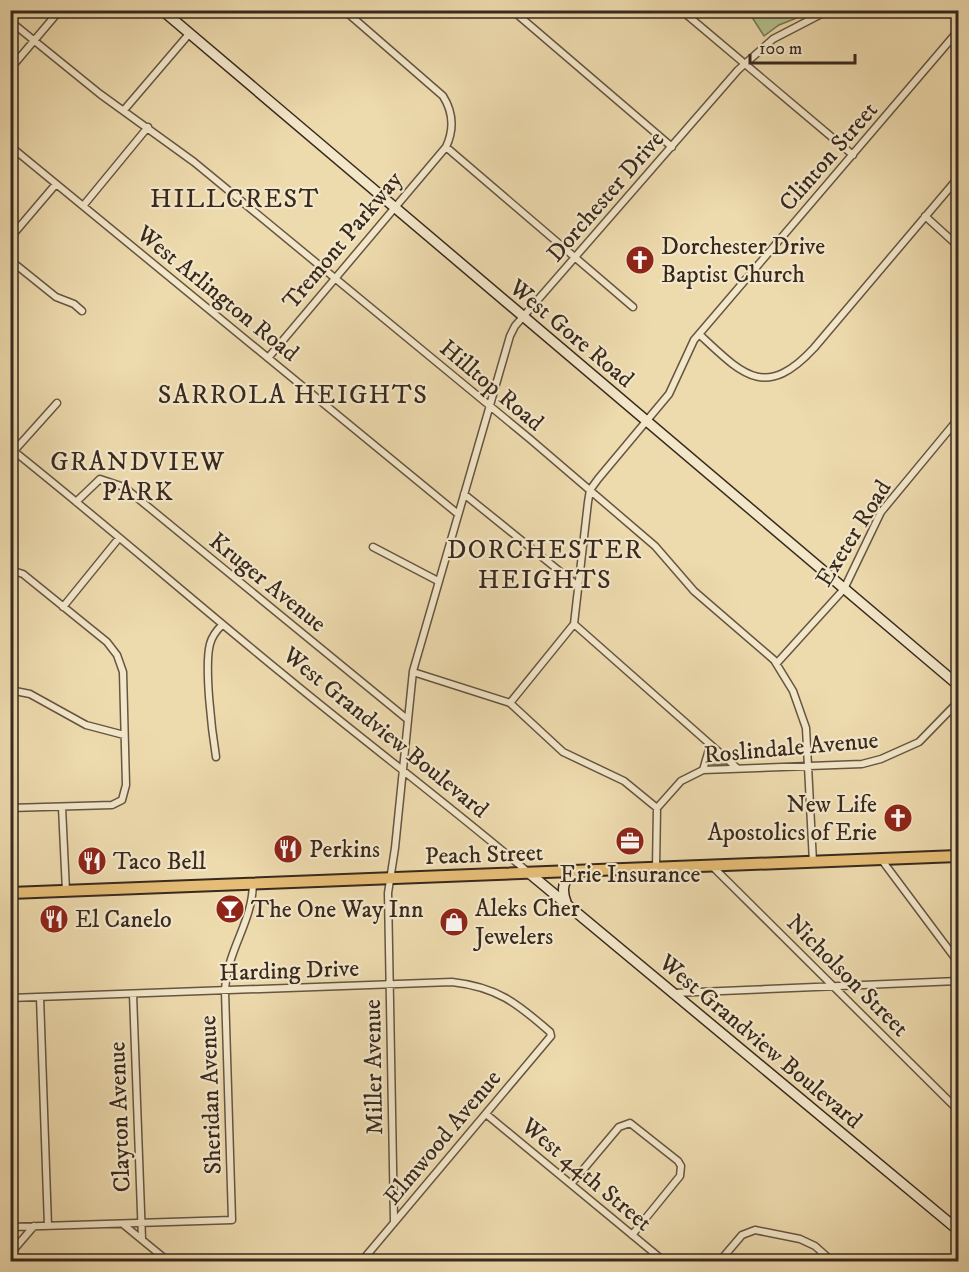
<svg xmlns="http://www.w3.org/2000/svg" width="969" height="1272" viewBox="0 0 969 1272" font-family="'IM FELL DW Pica',serif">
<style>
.green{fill:#b3c18e;stroke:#767556;stroke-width:1.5}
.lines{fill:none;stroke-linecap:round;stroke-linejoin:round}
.stream{stroke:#738076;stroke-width:2}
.street-casing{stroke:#655542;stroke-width:9}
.secondary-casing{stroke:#38291e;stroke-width:12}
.primary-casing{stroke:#38291e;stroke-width:14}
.street{stroke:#f3e7ca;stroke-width:6}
.secondary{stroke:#f3e7ca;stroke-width:9}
.primary{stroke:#e6bd76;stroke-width:10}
.labels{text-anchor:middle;stroke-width:4.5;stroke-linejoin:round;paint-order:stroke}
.street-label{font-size:24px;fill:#38291e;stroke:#f3e7ca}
.poi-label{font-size:24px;fill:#38291e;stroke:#f3e7ca;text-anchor:start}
.neighbourhood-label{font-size:26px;letter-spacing:1.5px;fill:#38291e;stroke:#f3e7ca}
</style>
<rect width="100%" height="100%" fill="#eddaad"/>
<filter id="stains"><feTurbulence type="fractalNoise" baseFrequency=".00333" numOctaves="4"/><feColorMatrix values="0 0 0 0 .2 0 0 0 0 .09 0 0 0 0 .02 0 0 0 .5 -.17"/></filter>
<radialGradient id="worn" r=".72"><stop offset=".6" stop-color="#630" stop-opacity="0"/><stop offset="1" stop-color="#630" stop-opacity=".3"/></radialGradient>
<path class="green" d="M748,11H805L807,14L779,25L764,36Z
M712,751L727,764L707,765Z"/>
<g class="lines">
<path class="stream" d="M791,10L794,18"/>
<g class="street-casing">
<path id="street" d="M512,10L672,147
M681,10L853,155
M10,21L100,94L194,162L530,439L655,546L694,591L774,660L793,691L806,728L813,862
M10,69L60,10
M124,110L189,34
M10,146L458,514
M446,147L633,307
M83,206L148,127
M925,216L958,246
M10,238L56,184
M10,260L56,297L74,304L82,311
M699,334C742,374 765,401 814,348L958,178
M268,358L446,147C454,130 453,112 443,96L344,10
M10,448C103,522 192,600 284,675C365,742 449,805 529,873
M14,451L57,403
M464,494L578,586
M76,502L100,479L124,487L407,719
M373,547L438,581
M10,570L23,574L107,642L117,655L123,672L126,785L122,800L112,805L10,808
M63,607L119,538
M574,624L737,768
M777,663L844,589L881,512L958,419
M413,672L510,703L563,752L624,781L657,808L656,868
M10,690L30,694L86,725L124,735
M510,703L574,624L588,502L590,490L598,479L669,394L694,340L958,31
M216,757C212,732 204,667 210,644C212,636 216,631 222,625
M703,770L710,746
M62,807L66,891
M657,808L681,781L703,770L862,764L881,759L919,742L958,702
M881,859L958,962
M712,866L958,1110
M674,993L958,981
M133,994L142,1239
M40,997L48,1226
M10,998L452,982C497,987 517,1003 550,1032L551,1036L361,1262
M486,1114L665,1262
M571,1184L619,1127L630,1123L678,1161L681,1166L680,1176L632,1235
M394,1221L388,893L395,848L413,671L510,336L515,326L738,70L773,39L829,10
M124,1225L169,1262
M10,1227L232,1220L225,991C227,949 252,924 253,884
M10,1254L34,1226
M719,1262L742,1235L755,1230L800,1239L815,1246L833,1262"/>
</g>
<g class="secondary-casing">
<path id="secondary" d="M162,10L958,685
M529,873L958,1230
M566,902C561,889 563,880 575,871"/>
</g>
<g class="primary-casing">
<path id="primary" d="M10,893L958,856"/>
</g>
<use href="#street" class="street"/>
<use href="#secondary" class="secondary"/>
<use href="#primary" class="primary"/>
</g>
<defs>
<g id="church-disc" transform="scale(1.5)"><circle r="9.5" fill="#8f2418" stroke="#f3e7ca"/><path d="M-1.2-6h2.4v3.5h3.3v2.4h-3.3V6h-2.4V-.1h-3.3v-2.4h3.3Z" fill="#fff"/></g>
<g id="office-disc" transform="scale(1.5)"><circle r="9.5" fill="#8f2418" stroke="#f3e7ca"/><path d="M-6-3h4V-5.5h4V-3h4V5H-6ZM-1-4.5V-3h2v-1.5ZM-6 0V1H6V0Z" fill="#fff"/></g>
<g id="restaurant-disc" transform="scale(1.5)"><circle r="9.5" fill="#8f2418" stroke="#f3e7ca"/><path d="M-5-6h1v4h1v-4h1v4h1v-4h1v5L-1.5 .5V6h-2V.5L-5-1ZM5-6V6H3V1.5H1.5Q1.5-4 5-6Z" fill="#fff"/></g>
<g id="bar-disc" transform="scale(1.5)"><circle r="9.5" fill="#8f2418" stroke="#f3e7ca"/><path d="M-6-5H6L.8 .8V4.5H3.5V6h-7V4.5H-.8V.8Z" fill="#fff"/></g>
<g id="shop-disc" transform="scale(1.5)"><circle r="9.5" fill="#8f2418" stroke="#f3e7ca"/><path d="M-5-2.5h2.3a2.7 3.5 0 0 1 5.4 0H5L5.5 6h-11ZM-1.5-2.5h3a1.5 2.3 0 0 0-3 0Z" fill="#fff"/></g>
</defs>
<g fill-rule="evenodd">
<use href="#church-disc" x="640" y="260"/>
<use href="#church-disc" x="898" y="818"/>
<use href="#office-disc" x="630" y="841"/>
<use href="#restaurant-disc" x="288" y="849"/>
<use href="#restaurant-disc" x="92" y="861"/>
<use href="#bar-disc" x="230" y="909"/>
<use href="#restaurant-disc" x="54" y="919"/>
<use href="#shop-disc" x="454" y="922"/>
</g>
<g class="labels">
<g class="street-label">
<text transform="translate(828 156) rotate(-49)" y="8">Clinton Street</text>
<text transform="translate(605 196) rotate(-49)" y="8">Dorchester Drive</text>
<text transform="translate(342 240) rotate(-50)" y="8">Tremont Parkway</text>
<text transform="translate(218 293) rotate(39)" y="8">West Arlington Road</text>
<text transform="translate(572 333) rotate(40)" y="8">West Gore Road</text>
<text transform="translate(492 385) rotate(40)" y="8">Hilltop Road</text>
<text transform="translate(853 533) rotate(-58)" y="8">Exeter Road</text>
<text transform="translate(268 582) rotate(39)" y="8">Kruger Avenue</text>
<text transform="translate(386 732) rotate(39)" y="8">West Grandview Boulevard</text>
<text transform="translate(791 747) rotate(-5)" y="8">Roslindale Avenue</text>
<text transform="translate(484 854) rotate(-2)" y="8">Peach Street</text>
<text transform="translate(289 970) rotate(-2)" y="8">Harding Drive</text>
<text transform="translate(848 975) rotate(45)" y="8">Nicholson Street</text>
<text transform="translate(761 1041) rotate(40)" y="8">West Grandview Boulevard</text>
<text transform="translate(373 1067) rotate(-91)" y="8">Miller Avenue</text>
<text transform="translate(210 1095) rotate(-92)" y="8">Sheridan Avenue</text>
<text transform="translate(119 1117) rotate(-92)" y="8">Clayton Avenue</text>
<text transform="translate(442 1137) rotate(-50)" y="8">Elmwood Avenue</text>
<text transform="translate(587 1174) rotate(40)" y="8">West 44th Street</text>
</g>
<g class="poi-label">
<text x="661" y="254">Dorchester Drive<tspan x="661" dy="28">Baptist Church</tspan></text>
<text x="877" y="812" text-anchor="end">New Life<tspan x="877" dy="28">Apostolics of Erie</tspan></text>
<text x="309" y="857">Perkins</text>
<text x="113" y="869">Taco Bell</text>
<text x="630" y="882" text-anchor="middle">Erie Insurance</text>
<text x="475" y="916">Aleks Cher<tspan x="475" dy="28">Jewelers</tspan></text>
<text x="251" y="917">The One Way Inn</text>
<text x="75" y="927">El Canelo</text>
</g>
<g class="neighbourhood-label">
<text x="235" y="207">HILLCREST</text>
<text x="293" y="403">SARROLA HEIGHTS</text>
<text x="138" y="470">GRANDVIEW<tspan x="138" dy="30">PARK</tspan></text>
<text x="545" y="558">DORCHESTER<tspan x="545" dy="30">HEIGHTS</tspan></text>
</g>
</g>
<rect width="969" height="1272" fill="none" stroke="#eddaad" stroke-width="36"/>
<rect x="12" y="12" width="945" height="1248" fill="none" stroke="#38291e" stroke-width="3"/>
<rect x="18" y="18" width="933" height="1236" fill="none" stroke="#38291e" stroke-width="1.5"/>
<path d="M750 54v9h105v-9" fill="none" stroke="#38291e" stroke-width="3"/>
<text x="759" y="54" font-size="18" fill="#38291e" stroke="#f3e7ca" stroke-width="4.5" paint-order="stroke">100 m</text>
<rect width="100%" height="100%" filter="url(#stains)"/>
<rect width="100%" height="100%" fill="url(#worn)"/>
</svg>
